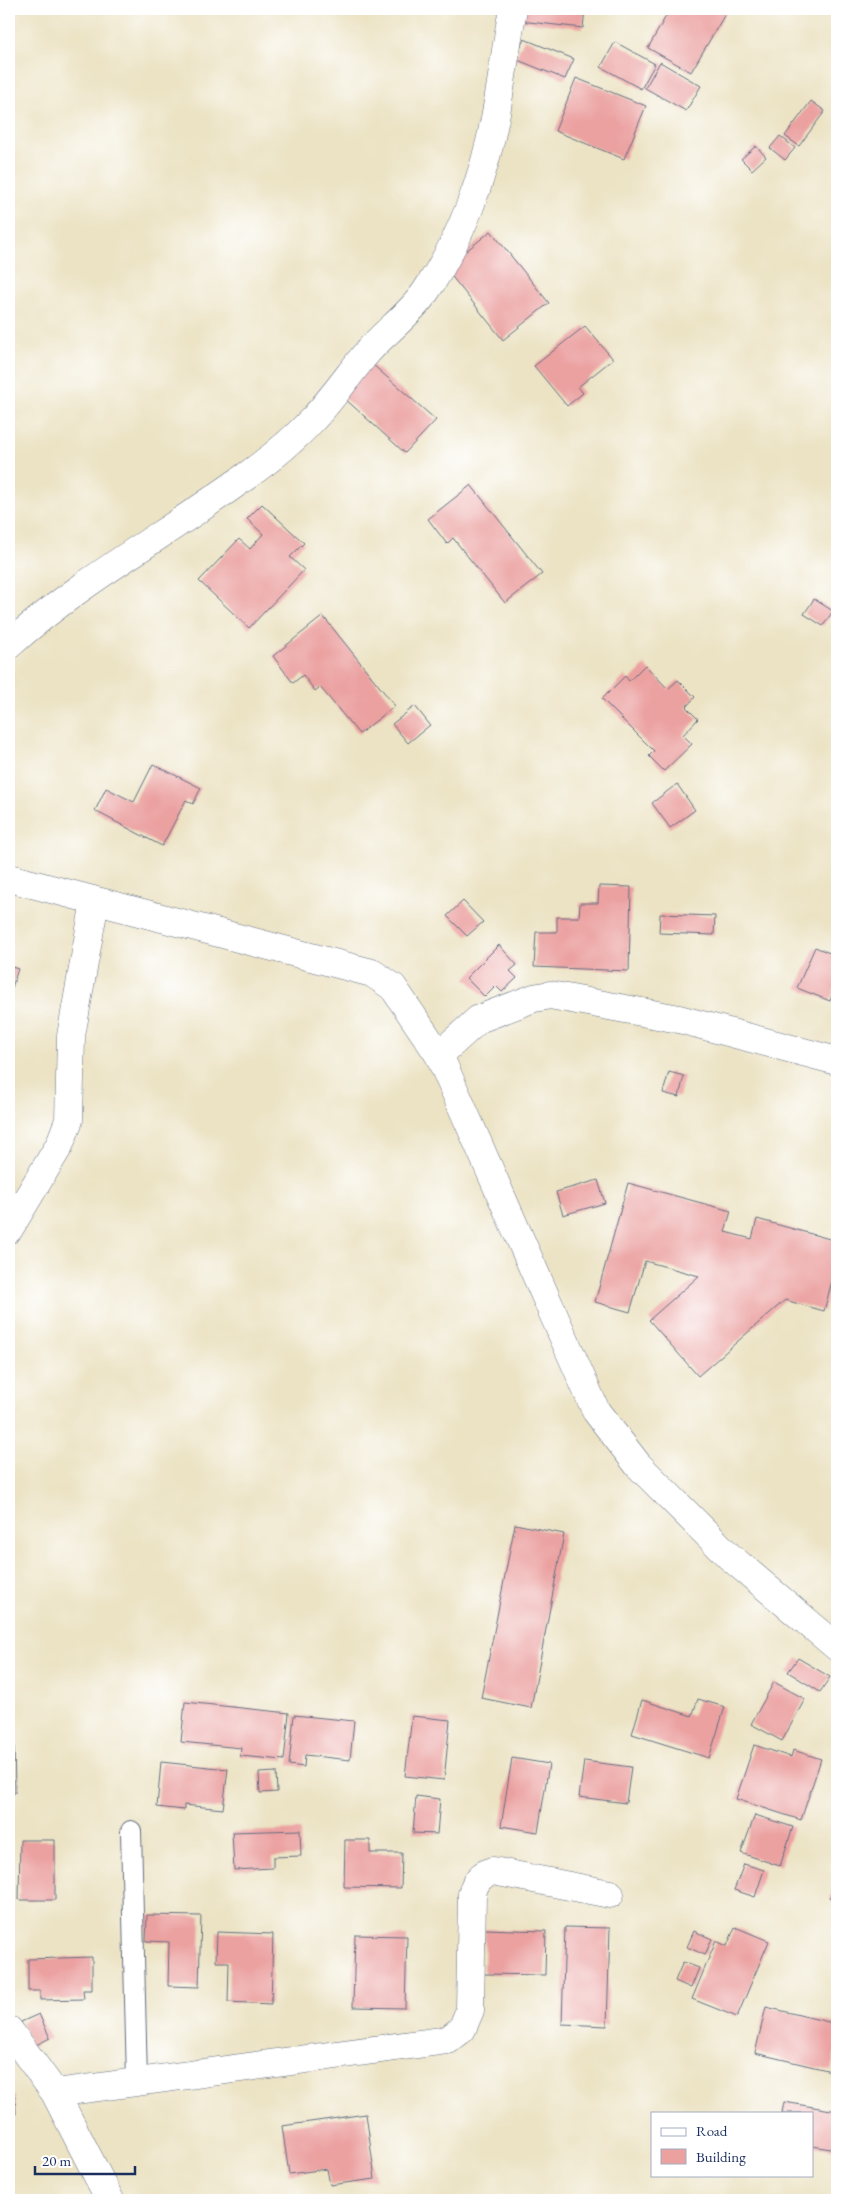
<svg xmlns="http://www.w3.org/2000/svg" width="846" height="2209" viewBox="0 0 846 2209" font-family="'EB Garamond',serif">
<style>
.building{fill:#eba1a0}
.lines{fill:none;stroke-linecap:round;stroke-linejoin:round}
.lane-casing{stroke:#646e82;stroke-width:22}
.street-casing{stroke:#646e82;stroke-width:29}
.lane{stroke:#fff;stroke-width:20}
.street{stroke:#fff;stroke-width:28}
</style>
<rect width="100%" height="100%" fill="#fff"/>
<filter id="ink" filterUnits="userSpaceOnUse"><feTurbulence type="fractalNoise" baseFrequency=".02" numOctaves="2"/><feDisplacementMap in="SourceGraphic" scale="10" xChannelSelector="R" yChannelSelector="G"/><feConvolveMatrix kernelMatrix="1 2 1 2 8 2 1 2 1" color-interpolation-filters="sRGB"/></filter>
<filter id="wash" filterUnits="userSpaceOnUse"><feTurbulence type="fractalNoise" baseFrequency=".0096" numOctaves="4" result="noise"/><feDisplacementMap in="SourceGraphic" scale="20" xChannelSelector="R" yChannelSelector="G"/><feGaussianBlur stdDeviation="1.12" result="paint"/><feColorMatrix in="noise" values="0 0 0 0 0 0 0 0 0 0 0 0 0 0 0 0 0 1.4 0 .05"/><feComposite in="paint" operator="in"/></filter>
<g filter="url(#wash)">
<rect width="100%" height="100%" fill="#ece3c4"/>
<g id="blocks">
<path class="building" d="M521,9H585L583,28L520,21Z
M670,9H728L691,72L648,48Z
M524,39L574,59L565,79L515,59Z
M615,42L655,64L641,89L601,67Z
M660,62L701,86L686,111L645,88Z
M576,78L646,106L624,159L555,131Z
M811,101L825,111L799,146L785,136Z
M780,136L795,148L785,160L770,148Z
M756,146L766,157L752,170L741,159Z
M491,231L549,303L503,340L445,268Z
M585,326L613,359L578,387L583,393L567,406L534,366Z
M372,364L436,420L405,453L343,397Z
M471,485L542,574L505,603L453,538L447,544L428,519Z
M262,504L304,543L290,557L304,570L249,628L199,581L239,539L250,549L263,534L247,519Z
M814,599L833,611L823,626L804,614Z
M323,616L395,706L359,734L320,687L315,691L303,675L293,683L273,656Z
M645,665L668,689L678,680L695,697L686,707L698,719L683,735L692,744L664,771L649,756L654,751L602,699L625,676L629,681Z
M415,706L430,725L408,743L392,724Z
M153,764L201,788L193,804L186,800L162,846L95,811L106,788L134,802Z
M677,784L695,810L670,828L652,803Z
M599,886L631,887L629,971L534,967L536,932H557V917H579L580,903H598Z
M463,901L483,922L467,936L447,916Z
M660,914L715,916L714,935L659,933Z
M499,945L517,965L510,971L517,978L502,992L496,986L485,997L466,978Z
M815,947L837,956V983L830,1001L797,988Z
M9,966L18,969L9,997Z
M669,1072L684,1076L679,1097L663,1093Z
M598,1180L605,1203L563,1215L556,1192Z
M628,1183L731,1211L725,1232L752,1239L757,1219L837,1241V1262L824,1311L785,1300L698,1376L649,1320L699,1276L645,1261L630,1312L595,1302Z
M515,1524L564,1534L531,1708L481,1698Z
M798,1658L830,1677L820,1692L788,1672Z
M774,1682L805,1699L782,1741L751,1724Z
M698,1699L725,1707L709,1758L632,1734L642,1700L692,1716Z
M185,1702L289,1713L284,1760L240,1756L241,1748L181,1742Z
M294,1715L354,1721L350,1760L305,1755L304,1767L289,1765Z
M412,1716L450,1720L444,1780L405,1776Z
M9,1741H14L15,1793H9Z
M754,1745L791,1757L793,1750L821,1759L801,1820L736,1799Z
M512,1758L549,1764L538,1832L501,1826Z
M584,1761L631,1767L626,1803L579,1797Z
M161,1762L228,1769L223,1809L184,1805V1810L157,1807Z
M276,1772L277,1792L260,1793L259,1773Z
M416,1796L440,1799L437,1834L413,1833Z
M755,1815L793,1827L780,1866L741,1853Z
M300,1830L301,1856L273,1857V1868L234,1870L232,1832Z
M20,1840H55V1900H19Z
M345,1840H370V1853H402L401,1888L344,1887Z
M744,1864L764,1870L755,1897L734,1890Z
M837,1877V1901L830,1898Z
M147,1915L201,1916L199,1987L168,1986L169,1942L146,1941Z
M565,1927L610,1928L607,2026L562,2024Z
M735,1927L769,1941L737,2017L692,1999L716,1941L727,1946Z
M485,1929L546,1931L545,1975L484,1974Z
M694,1931L712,1939L705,1955L687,1947Z
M217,1932L273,1934L271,2004L228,2002L229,1962H216Z
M355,1935L407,1936L405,2008L353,2007Z
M92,1957V1990H83L84,1999L40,2000V1991H28V1959Z
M683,1962L699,1968L691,1988L675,1981Z
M766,2007L837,2024V2042L831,2071L755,2053Z
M39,2014L50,2038L32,2047L21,2022Z
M9,2096H15L16,2114H9Z
M784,2102L837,2111V2150L812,2146V2113H782Z
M366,2114L375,2179L330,2185L327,2169L289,2174L282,2126Z"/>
</g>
</g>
<g filter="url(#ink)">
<use href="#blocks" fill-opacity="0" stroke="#646e82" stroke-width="1"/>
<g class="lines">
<g class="lane-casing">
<path id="lane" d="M131,1831L137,2082"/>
</g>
<g class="street-casing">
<path id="street" d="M9,645C81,580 167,534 245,477C269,460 293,441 313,419C331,400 347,377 364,356C383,333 409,316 426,291C460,241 484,178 495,118C502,82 506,45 513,9
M9,878L372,973L393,987L439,1055L596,1411L638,1465L729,1556L837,1647
M439,1055L479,1019L534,998L550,995L679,1019L837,1061
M9,1229L59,1146L69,1120L71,1036L95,901
M9,2030L55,2093L110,2200
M55,2093L448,2040L462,2029L470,2010L472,1894C475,1882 480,1874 493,1871L610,1894"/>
</g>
<use href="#lane" class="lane"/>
<use href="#street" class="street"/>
</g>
</g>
<rect width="846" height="2209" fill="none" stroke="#fff" stroke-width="30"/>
<rect x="651" y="2112" width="162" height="65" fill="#ffffff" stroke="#a4acbf"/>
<rect x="661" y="2128" width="25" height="8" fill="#ffffff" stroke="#a4acbf"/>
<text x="696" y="2136" font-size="15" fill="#1b2f5e">Road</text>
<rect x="661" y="2149" width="25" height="15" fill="#eba1a0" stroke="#a4acbf"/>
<text x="696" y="2162" font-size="15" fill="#1b2f5e">Building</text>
<path d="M35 2166v8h100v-8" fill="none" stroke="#1b2f5e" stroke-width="2.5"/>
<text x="42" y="2166" font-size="15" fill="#1b2f5e" stroke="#ffffff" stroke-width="4" paint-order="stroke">20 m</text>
</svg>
